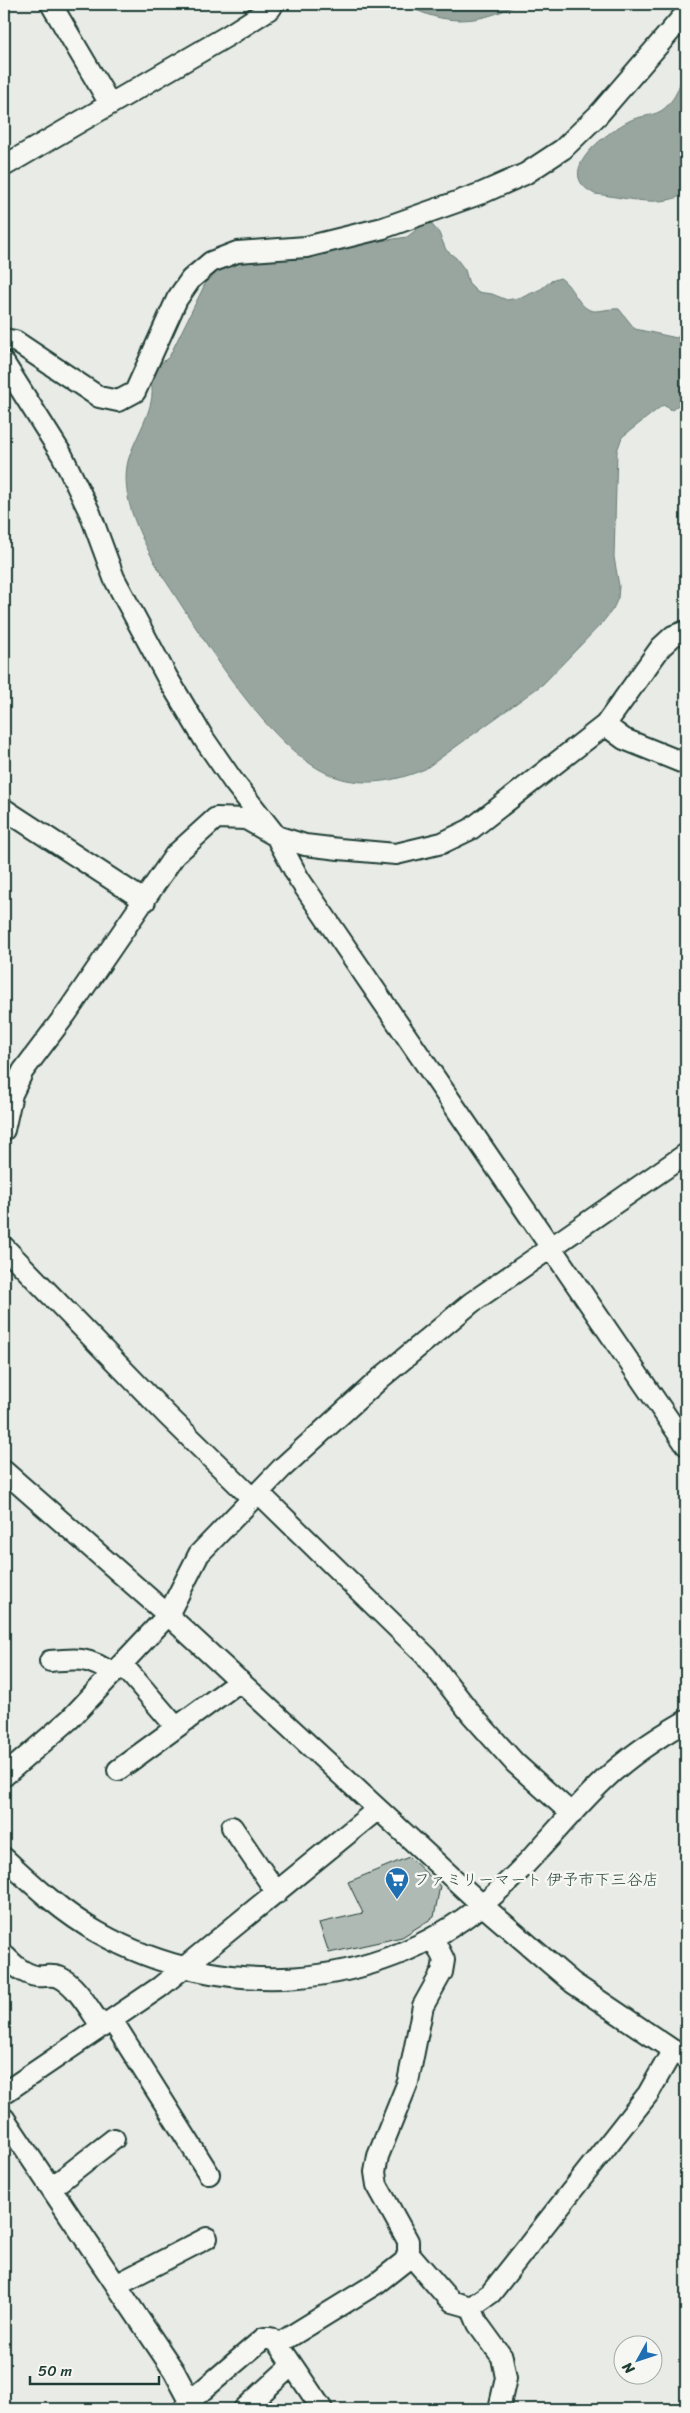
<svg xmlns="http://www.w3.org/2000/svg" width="690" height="2413" viewBox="0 0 690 2413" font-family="Sriracha,'Klee One',sans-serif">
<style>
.water{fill:#99a6a0;stroke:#687c75}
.building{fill:#b0bab5;stroke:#1f3d34}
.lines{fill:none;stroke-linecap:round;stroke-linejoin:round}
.minor-casing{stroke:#1f3d34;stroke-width:24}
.minor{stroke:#f6f6f2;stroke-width:20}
.labels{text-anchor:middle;stroke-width:5;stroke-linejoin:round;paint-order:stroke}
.poi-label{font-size:16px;fill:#1f3d34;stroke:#f6f6f2;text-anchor:start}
</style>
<rect width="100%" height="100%" fill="#e9ebe7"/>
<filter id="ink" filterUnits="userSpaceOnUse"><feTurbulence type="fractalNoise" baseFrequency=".02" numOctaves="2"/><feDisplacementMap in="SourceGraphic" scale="10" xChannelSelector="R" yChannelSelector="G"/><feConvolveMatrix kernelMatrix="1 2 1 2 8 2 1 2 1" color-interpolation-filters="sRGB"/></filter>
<g filter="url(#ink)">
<path class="water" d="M396,4H518C489,19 461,25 429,15C418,11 407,6 396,4Z
M686,60V193C662,209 623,197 595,194C551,173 606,133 629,121C640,115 655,117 665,108C681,92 680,81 686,60Z
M429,221L439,233L446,250L456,258L465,270L469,284L477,292L492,294L507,300L523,297L541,289L551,281L560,278C573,285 579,311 595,311C603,311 611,308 619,309L635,329L677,338L686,326V399L672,410L663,405L622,437L617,451L614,557L619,586L618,598L613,609L602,623L543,684L425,769C397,781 365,787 336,777C269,754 202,635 163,577C145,545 121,504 127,466C131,441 158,408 151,383L160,364L169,357L210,274L241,260L307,256L361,244L407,237L425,223Z"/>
<path class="building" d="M409,1857L440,1886L434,1917L402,1937L329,1953L319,1923L363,1913L348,1882Z"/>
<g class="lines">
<g class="minor-casing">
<path id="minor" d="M51,4L110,104
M4,166L229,35L271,8L273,4
M4,339L15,341L99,397L118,401L135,392L177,299L191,279L211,262L237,252L306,247L383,228L482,193L525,174L563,149L599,114L686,13
M4,363L62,455L90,513L114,578L167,677L204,739L233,781L276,836L299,879L686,1445
M605,725L624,739L686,764
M4,809L145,901
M4,1130L12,1094L23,1071L66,1014L175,855L216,818L246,819L276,836L305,845L339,849L396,854L442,843L471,829L605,725L661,647L673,636L686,631
M4,1247L167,1415L253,1499
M4,1471L168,1615L482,1905L573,1983L686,2059
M259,1493L426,1656L472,1715L515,1763L572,1814
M50,1661C78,1658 88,1657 113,1674
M122,1664L176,1727
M118,1770L240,1681
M4,1776L70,1719L168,1615L199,1554L282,1468L382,1377L471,1303L686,1154
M232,1827L277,1893
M4,1858C33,1885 64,1914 99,1933C220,2001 374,1993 483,1904C528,1868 562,1820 604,1780C628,1757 658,1737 686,1721
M4,1955C13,1964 23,1974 36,1976C44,1977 51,1974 59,1977C77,1985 91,2012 102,2027
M112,2020L209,2174
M4,2093L160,1987L378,1809
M4,2118L174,2371L190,2401
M51,2188L114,2139
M408,2252L446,2296L453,2302L471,2307L491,2293L648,2094L673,2050
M116,2285L207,2238
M471,2307L478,2324L502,2357L506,2378L499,2409
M278,2344L377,2283L405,2261L408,2252V2241L377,2185L375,2172L378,2156L408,2082L423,2006L442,1972L444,1960L433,1938
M184,2409L190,2401L264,2338H270L278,2344L322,2409
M244,2409L292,2365"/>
</g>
<use href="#minor" class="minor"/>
</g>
</g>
<defs>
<g id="supermarket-pin" transform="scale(1.25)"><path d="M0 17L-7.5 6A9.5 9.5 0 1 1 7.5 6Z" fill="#1f6fb2" stroke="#f6f6f2"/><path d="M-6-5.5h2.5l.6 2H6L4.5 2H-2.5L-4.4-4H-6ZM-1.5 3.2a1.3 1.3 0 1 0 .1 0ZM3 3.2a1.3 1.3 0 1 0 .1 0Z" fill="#fff"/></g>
</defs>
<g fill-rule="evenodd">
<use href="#supermarket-pin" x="397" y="1879"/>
</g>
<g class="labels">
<g class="poi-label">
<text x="414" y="1885">ファミリーマート 伊予市下三谷店</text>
</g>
</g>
<rect width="690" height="2413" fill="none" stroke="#f6f6f2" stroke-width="20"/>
<rect x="10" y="10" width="670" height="2393" fill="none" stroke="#1f3d34" stroke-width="2" filter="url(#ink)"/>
<g transform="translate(638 2360) rotate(230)"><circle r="24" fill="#f6f6f2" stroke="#a0aca6"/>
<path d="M0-4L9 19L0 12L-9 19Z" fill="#1f6fb2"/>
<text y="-8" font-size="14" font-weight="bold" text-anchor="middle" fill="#1f3d34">N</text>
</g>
<path d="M30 2376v8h129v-8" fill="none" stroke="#1f3d34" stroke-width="2.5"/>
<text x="38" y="2376" font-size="15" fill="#1f3d34" stroke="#f6f6f2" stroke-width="4" paint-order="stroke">50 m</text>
</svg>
